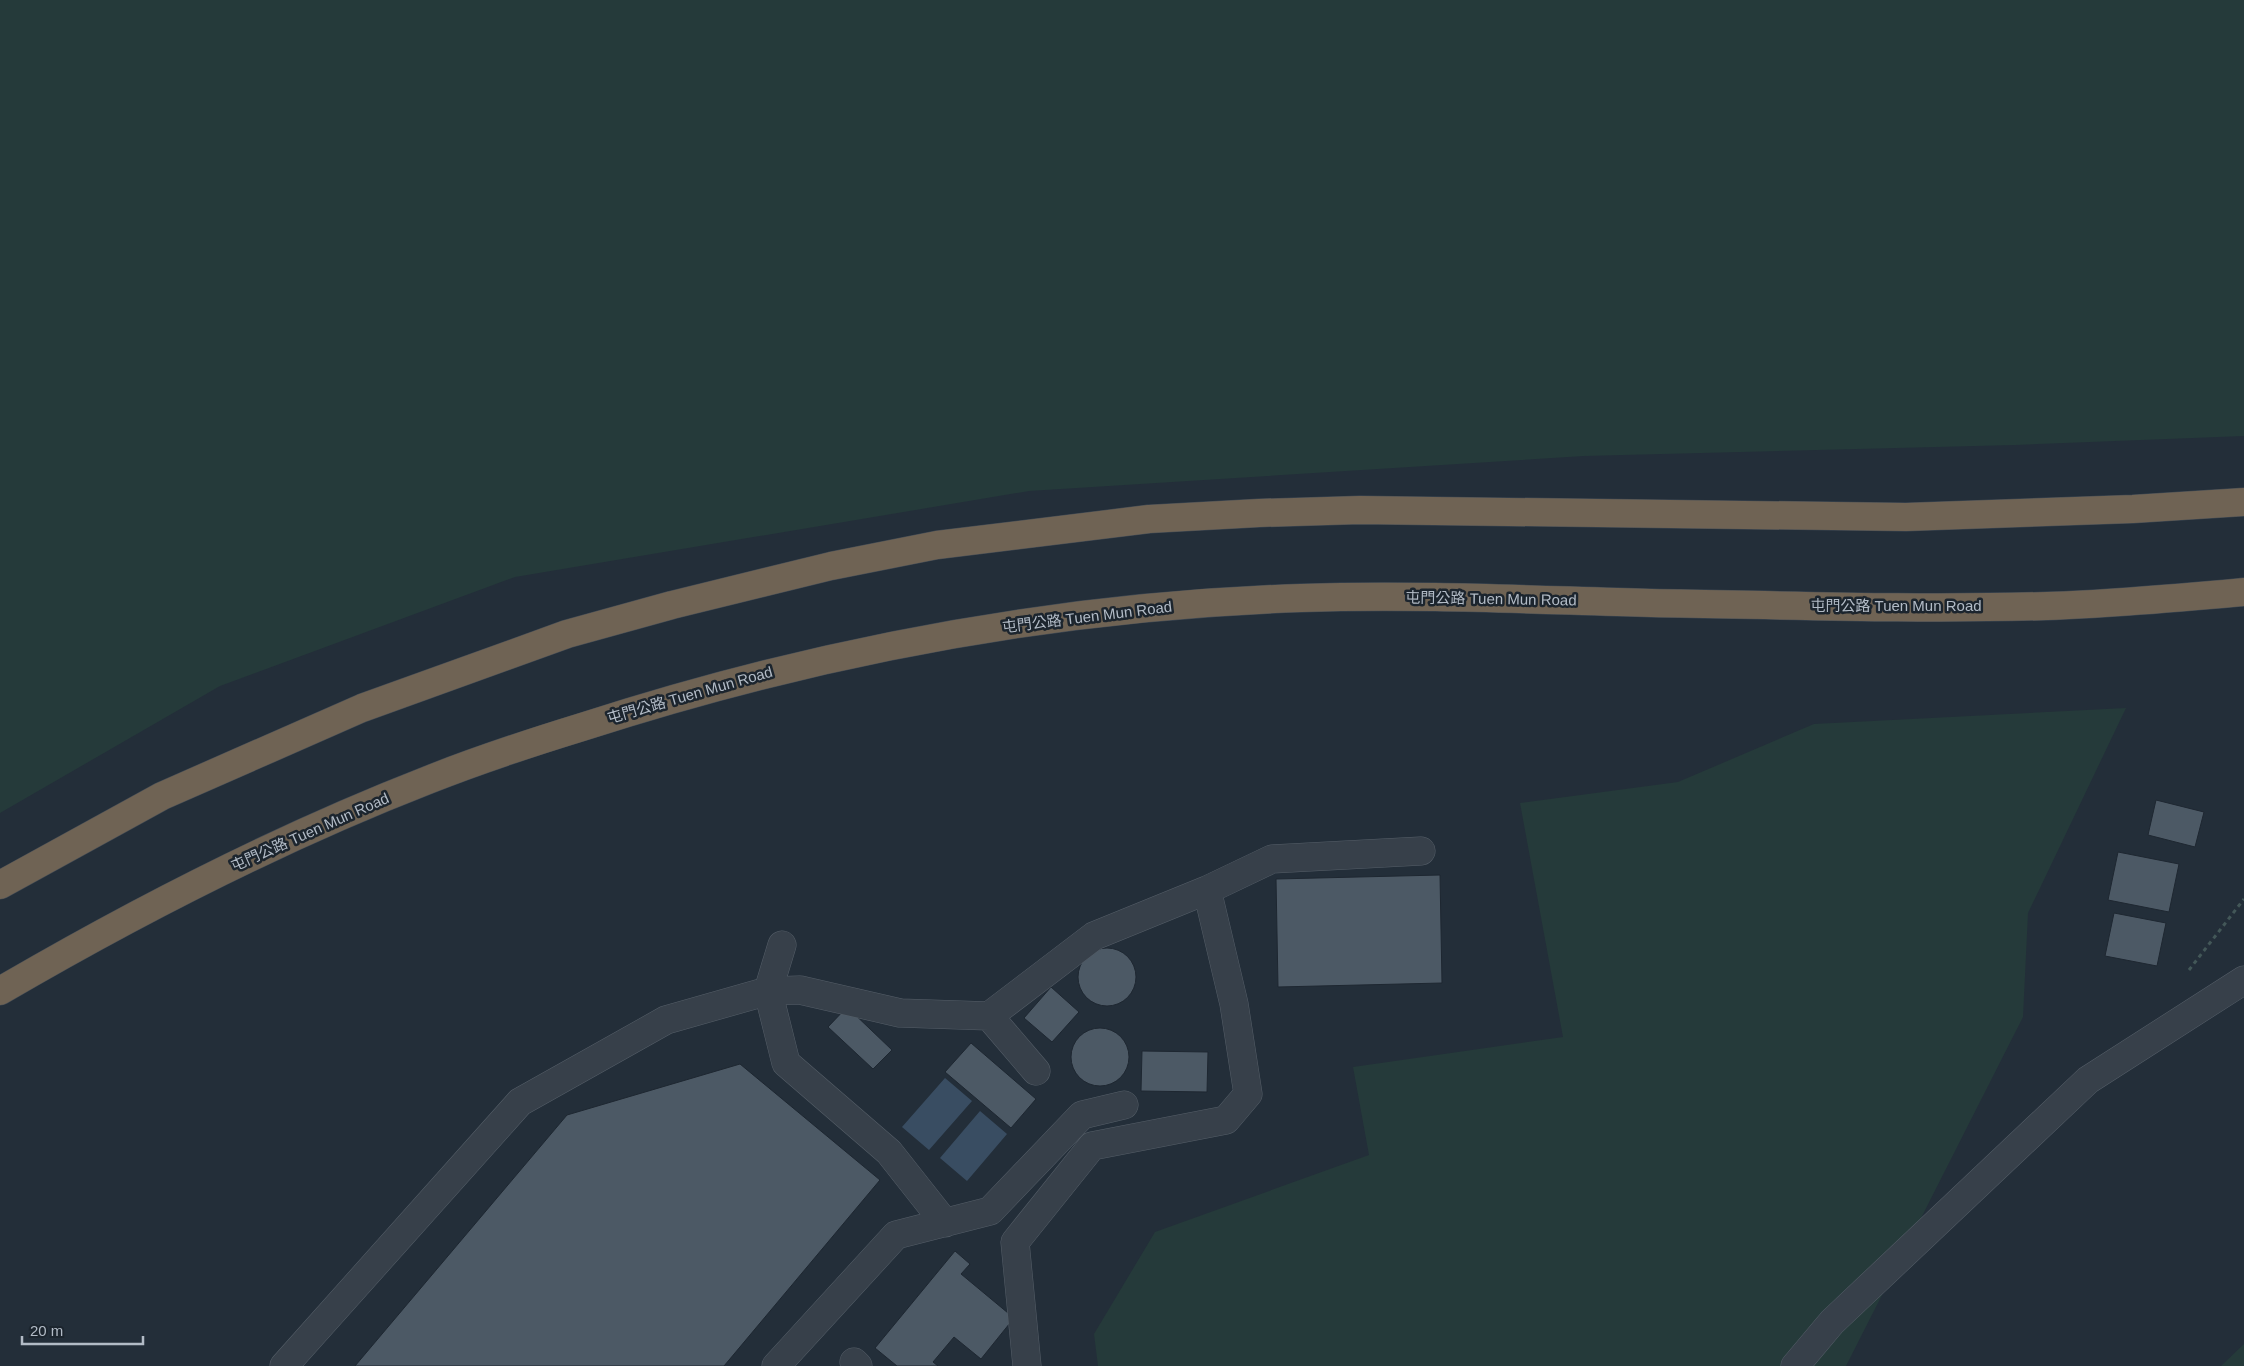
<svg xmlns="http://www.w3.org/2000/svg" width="2244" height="1366" viewBox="0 0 2244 1366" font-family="Helvetica,'Noto Sans TC',sans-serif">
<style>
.green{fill:#253a3a}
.water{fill:#394d62}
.building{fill:#4c5965;stroke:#1e2731}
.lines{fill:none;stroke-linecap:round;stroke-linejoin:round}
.minor-casing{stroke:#555e68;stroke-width:29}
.highway-casing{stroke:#424b55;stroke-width:29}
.path{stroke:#435758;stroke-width:3;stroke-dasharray:4 4;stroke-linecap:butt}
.minor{stroke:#37404a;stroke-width:28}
.highway{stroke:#6f6354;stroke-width:28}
.labels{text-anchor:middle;stroke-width:5;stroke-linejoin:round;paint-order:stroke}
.street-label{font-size:15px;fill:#b2bbc6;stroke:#1c252e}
</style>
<rect width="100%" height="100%" fill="#232e39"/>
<path class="green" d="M0,0H2244V436L2015,445L1584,456L1029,491L515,577L220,686L0,813Z
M2126,708L2028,913L2023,1017L1846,1366H1098L1094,1334L1155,1232L1369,1155L1353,1067L1563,1037L1520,803L1678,782L1814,724Z
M2244,1344V1366H2221Z"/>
<path class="water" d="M945,1078L972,1101L929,1150L902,1127Z
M980,1111L1007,1134L967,1181L940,1158Z"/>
<path class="building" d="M2156,800L2204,812L2195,847L2148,835Z
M2118,852L2179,864L2169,912L2108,900Z
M1440,875L1442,983L1278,987L1276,879Z
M2114,913L2166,923L2157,966L2105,956Z
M1078 977a29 29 0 1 1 58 0a29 29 0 1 1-58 0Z
M1051,987L1079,1012L1052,1042L1024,1018Z
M847,1007L892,1050L873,1069L828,1027Z
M1071 1057a29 29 0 1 1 58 0a29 29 0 1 1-58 0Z
M971,1043L1036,1099L1011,1128L945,1072Z
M1142,1051L1208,1052L1207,1092L1141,1091Z
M740,1064L880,1180L724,1366H355L567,1115Z
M955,1251L970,1264L961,1274L1014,1318L981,1359L954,1337L933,1362L938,1366H897L875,1348Z"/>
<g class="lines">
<g class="minor-casing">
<path id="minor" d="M782,945L768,991L786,1063L889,1152L945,1223
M989,1016L1036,1071
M854,1362L858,1366
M284,1366L520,1102L666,1020L768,991L800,990L900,1013L989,1016L1094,936L1207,890L1272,859L1421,851
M776,1366L896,1235L990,1211L1082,1115L1124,1105
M1027,1366L1015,1242L1092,1146L1226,1120L1248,1094L1234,1004L1207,890
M1795,1366L1832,1322L2088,1080L2244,980"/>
</g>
<g class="highway-casing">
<path id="highway" d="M0,885L162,796L362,708L567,634L672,605L831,566L937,545L1149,519L1259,513L1360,510L1906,517L2133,509L2244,502
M0,991C137,911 279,838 428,780C478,760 530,743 582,727C814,652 1057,606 1301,598C1418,594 1534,600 1651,603C1782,605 1915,610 2047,606C2113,604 2178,598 2244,592"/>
</g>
<path class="path" d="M2189,970L2244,899"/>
<use href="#minor" class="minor"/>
<use href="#highway" class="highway"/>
</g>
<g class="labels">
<g class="street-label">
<text transform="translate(1491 599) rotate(1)" y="5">屯門公路 Tuen Mun Road</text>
<text x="1896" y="611">屯門公路 Tuen Mun Road</text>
<text transform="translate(1087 617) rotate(-7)" y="5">屯門公路 Tuen Mun Road</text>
<text transform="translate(690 695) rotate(-16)" y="5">屯門公路 Tuen Mun Road</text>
<text transform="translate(310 832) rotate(-24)" y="5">屯門公路 Tuen Mun Road</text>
</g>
</g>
<path d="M22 1336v8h121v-8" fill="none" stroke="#b2bbc6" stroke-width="2.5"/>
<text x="30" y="1336" font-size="15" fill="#b2bbc6" stroke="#1c252e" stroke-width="4" paint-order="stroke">20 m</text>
</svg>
